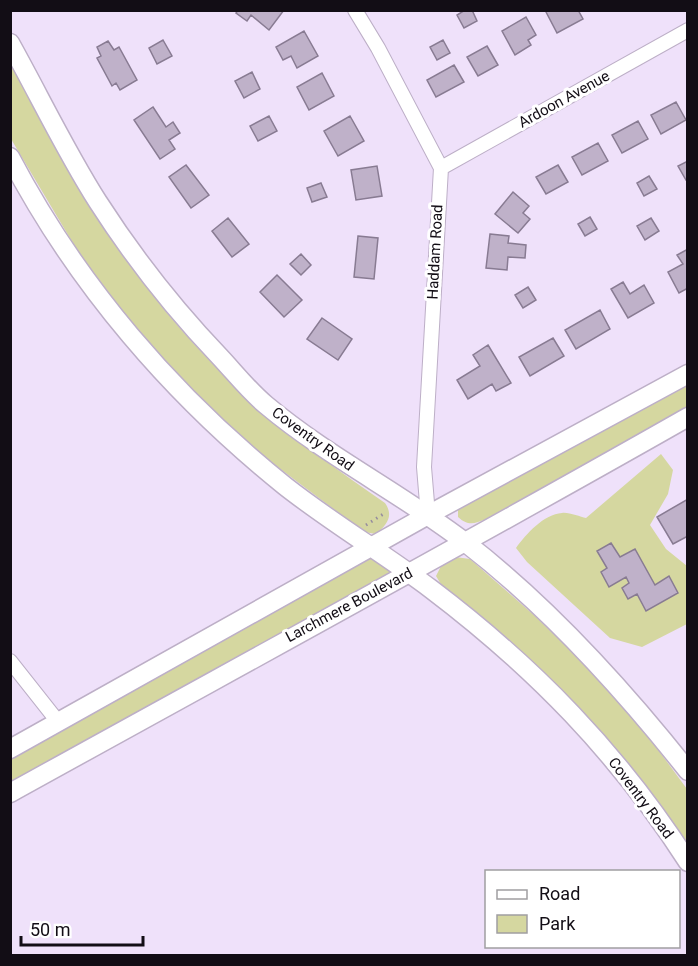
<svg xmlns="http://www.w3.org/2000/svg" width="698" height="966" viewBox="0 0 698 966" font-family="Roboto,sans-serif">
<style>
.green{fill:#d5d7a0}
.building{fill:#bfb1c9;stroke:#887b92;stroke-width:1.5}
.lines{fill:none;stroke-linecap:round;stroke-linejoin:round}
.street-casing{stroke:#bdafc7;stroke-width:16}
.secondary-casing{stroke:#bdafc7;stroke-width:21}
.path{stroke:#968c9e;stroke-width:3;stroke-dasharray:1.5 4.5;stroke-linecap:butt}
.street{stroke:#fff;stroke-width:14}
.secondary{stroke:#fff;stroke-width:18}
.labels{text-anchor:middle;stroke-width:6;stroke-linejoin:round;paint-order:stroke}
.street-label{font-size:15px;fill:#120d15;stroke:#fff}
</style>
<rect width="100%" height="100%" fill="#efe1fa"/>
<path class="green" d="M10,63C53,136 92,212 142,280C206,370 295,442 385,503C394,516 387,525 376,534L364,532L271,462L216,416L161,360L110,297L74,245L11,139Z
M687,380V407L486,519C474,524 468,526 458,517V509L470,498Z
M661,454L673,470L668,494L650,525L666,549L687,566V624L642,647L610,638L527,562L516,548C526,534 544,514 562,513C569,512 580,517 586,518Z
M371,549L409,573L11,793V749Z
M455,557L470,559L535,616L593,672L648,736L687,789V849L442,586L436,576L441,566Z"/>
<path class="building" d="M238,10H284L269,30L251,15L247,21L236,13Z
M465,10H472L477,21L464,28L457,15Z
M545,10H578L583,19L557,33Z
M526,17L536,35L528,40L531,45L515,55L502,31Z
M304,31L318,56L297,68L291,56L283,60L276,47Z
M163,40L172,56L157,64L149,48Z
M443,40L450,53L437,60L430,47Z
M108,41L114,50L119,47L137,80L120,90L116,83L112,86L97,58L101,56L97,47Z
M487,46L498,65L478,76L467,57Z
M454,65L464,82L436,97L427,80Z
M252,72L260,89L244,98L235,81Z
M322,73L334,96L309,110L297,87Z
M676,102L686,120L661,134L651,115Z
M153,107L166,127L173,122L180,133L169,140L175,149L160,159L134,120Z
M269,116L277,131L258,141L250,126Z
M350,116L364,141L338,156L324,131Z
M638,121L648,139L622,153L612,135Z
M598,143L608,161L582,175L572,157Z
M688,161V179L686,180L678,166Z
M186,165L209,195L191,208L169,177Z
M558,165L568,182L546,194L536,177Z
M377,166L382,196L356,200L351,170Z
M649,176L657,189L644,196L637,183Z
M321,183L327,197L312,202L307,188Z
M513,192L529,206L523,213L530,219L518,233L495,214Z
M590,217L597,229L585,236L578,224Z
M228,218L249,244L232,257L212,231Z
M651,218L659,231L645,240L637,226Z
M490,234L509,236L508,243L526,245L525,258L508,257L507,270L486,268Z
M358,236L378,238L374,279L354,277Z
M688,249V288L679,293L668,272L683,264L677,255Z
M301,254L311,265L301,275L290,264Z
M277,275L302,300L284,317L260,292Z
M623,282L630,294L644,285L654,303L628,318L611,289Z
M528,287L536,300L523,308L515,295Z
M600,310L610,329L576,349L565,330Z
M322,318L352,339L338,360L307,339Z
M553,338L564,356L530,376L519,357Z
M488,345L511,383L496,391L492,384L468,399L457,380L480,366L473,355Z
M688,499V536L673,544L657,517Z
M611,543L620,557L635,549L655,585L669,576L678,593L646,611L637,594L628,599L622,588L629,583L626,577L609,587L601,572L607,568L597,551Z"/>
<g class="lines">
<g class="street-casing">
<path id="street" d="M355,10L378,48L441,168L424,467L428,515
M441,168L688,30
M10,661L59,723"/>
</g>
<g class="secondary-casing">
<path id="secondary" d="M10,43C39,95 66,152 98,202C134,258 174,309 220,357C235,373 249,391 266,405C328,457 401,493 466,543C549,607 623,689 688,771
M10,157C77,285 173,396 285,486C332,523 383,553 431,589C534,667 618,753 688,862
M10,749L428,515L688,374
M10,793C236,668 463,545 688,417"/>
</g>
<path class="path" d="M366,525L385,513"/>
<use href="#street" class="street"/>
<use href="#secondary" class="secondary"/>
</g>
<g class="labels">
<g class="street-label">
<text transform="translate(564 99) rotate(-29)" y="5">Ardoon Avenue</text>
<text transform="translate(435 252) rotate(-87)" y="5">Haddam Road</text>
<text transform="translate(313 439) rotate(36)" y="5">Coventry Road</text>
<text transform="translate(349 605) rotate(-28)" y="5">Larchmere Boulevard</text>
<text transform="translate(641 798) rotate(53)" y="5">Coventry Road</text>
</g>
</g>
<rect width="698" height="966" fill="none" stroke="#120d15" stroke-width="24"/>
<rect x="485" y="870" width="195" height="78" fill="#ffffff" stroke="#a09ea1" stroke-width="1.5"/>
<rect x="497" y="890" width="30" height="9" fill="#ffffff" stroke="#a09ea1" stroke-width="1.5"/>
<text x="539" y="900" font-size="18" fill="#120d15">Road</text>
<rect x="497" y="915" width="30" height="18" fill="#d5d7a0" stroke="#a09ea1" stroke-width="1.5"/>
<text x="539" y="930" font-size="18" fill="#120d15">Park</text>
<path d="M21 936v9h122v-9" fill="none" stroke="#120d15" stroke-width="3"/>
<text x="30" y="936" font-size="18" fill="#120d15" stroke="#ffffff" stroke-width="4.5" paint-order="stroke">50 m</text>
</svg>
